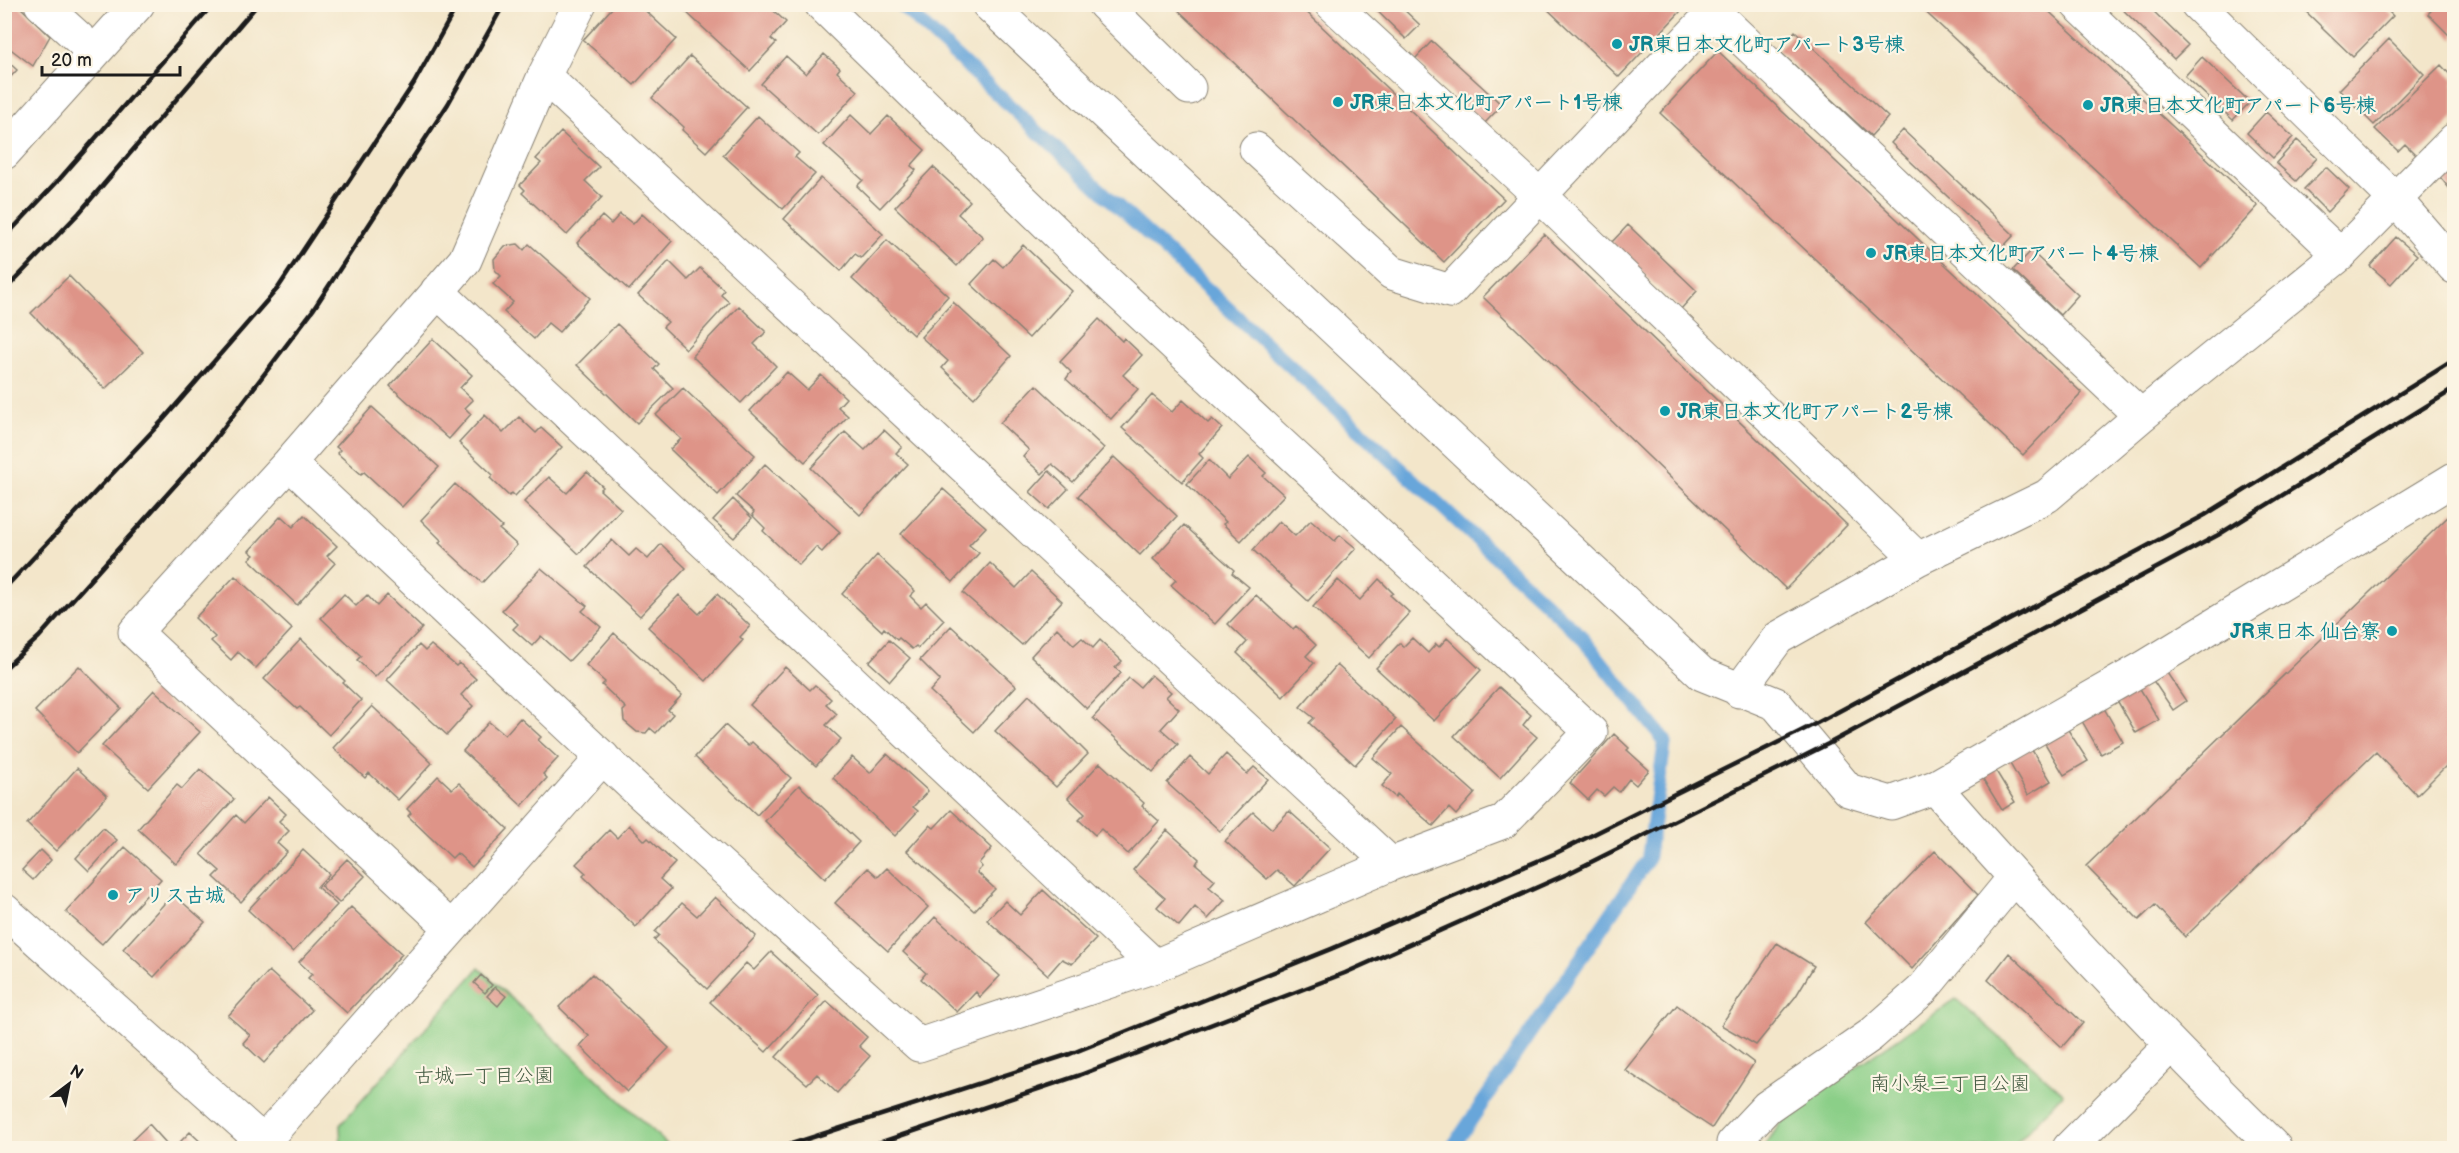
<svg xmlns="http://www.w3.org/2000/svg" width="2459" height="1153" viewBox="0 0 2459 1153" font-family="'Balsamiq Sans','Klee One',sans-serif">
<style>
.green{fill:#8bcf88;stroke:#547652;stroke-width:1.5}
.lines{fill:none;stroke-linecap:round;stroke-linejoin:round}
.stream{stroke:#67a6da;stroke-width:14}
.building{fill:#de9488}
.minor-casing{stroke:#888173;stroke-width:35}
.minor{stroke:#fff;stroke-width:33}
.rail{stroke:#1c1c1c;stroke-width:4.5}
.culture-dot{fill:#0f9aa8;stroke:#fcf5e5;stroke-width:2}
.labels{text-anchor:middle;stroke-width:4.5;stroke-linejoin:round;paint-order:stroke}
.culture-label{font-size:20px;font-weight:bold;fill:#0d838f;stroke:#fcf5e5;text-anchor:start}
.park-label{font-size:20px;fill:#435b42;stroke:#fcf5e5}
</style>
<rect width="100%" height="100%" fill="#fcf5e5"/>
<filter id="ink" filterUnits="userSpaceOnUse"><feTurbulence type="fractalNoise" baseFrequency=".0167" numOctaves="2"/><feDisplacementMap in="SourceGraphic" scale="12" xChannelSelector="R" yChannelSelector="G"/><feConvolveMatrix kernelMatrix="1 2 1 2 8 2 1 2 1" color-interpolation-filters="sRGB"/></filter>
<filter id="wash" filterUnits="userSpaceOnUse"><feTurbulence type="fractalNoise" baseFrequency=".008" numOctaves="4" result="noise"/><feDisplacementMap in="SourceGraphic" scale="24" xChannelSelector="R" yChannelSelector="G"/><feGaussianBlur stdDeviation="1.35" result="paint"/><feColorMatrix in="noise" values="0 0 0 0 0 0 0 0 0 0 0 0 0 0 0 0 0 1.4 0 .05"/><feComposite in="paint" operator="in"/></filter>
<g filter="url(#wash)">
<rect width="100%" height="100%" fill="#f3e6ca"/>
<path class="green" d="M479,968L671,1148H341L340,1125Z
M1956,999L2063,1093L2012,1148H1763L1787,1114Z"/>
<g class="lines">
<path class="stream" d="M900,4L1579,634L1665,741L1648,859L1452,1148"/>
</g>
<g id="blocks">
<path class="building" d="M4,4H17L50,36L33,66L4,44Z
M610,4H638L676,39L634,85L583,40L613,7Z
M692,4H766L786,22L771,39L776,43L750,71L685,11Z
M1172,4H1298L1504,199L1444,262Z
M1370,4H1398L1420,25L1406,39Z
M1542,4H1672L1680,12L1619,77Z
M1917,4H2041L2258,206L2201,268Z
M2117,4H2146L2188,45L2174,59Z
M2298,4H2381L2393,16L2353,57Z
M2437,4H2454V40L2428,14Z
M1795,31L1888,117L1871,136L1778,50Z
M2389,39L2424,74L2374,125L2339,90Z
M1432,41L1502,105L1484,124L1415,59Z
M1718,51L2082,393L2023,455L1660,113Z
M824,54L840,68L837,72L858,91L818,135L761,84L786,56L806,74Z
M690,56L747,107L706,152L682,130L684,127L652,98Z
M2202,57L2250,102L2233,120L2185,76Z
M4,58L17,70L4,84Z
M2441,65L2454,79V118L2417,156L2405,144L2398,151L2375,129Z
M2266,112L2293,137L2273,158L2247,133Z
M851,115L871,134L888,116L925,150L911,166L916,170L880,208L857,186L863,180L824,145Z
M758,116L799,153L795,157L815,174L783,209L723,155Z
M1903,130L2014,235L2002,248L1891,143Z
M561,132L599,167L585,181L602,197L567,235L522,193L525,190L520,185L541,163L536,159Z
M2297,140L2317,158L2296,181L2276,163Z
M2454,165V194L2440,177Z
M933,167L970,201L958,214L983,237L957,266L895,207Z
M2326,167L2349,189L2327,212L2304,189Z
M821,178L883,234L861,258L855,254L841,271L784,219Z
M620,214L633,224L642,214L672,241L629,290L577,243L602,216L611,224Z
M1628,225L1697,291L1681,309L1611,243Z
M1544,234L1847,525L1786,589L1483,297Z
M2396,237L2417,255L2391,284L2370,266Z
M887,240L948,296L913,335L852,279Z
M518,244L524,250L529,244L590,298L559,332L548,323L534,339L504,312L513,302L493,284L501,276L495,270L494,259L505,246Z
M1023,245L1072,291L1029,338L971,284L994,259L1003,267Z
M2031,251L2078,295L2060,315L2013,270Z
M669,261L688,280L700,268L724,290L721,295L729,302L686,349L663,327L668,322L638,295Z
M69,276L143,352L105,389L31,313Z
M953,302L1011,356L974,398L942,368L948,361L921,337Z
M739,306L766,332L754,344L776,366L741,403L692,356Z
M1099,319L1122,341L1124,338L1142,355L1123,375L1138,389L1111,419L1066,379L1071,372L1060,361Z
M617,324L659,364L654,369L673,388L637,423L577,365Z
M433,339L472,375L460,388L473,400L465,408L471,414L449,439L390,386Z
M787,372L807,390L821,375L846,398L838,407L848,416L805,462L750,411Z
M1036,385L1104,448L1073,482L1052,464L1042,474L1023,457L1029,450L1000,423Z
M683,388L755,455L718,495L670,449L681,439L656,415Z
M1152,395L1172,412L1183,400L1208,423L1212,419L1222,428L1199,454L1203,458L1182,482L1122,428Z
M372,407L439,467L402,507L364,472L361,474L337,453L340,450L336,447Z
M485,415L503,433L519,417L536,433L541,428L562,447L515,496L512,493L509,496L490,478L493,475L459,443Z
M884,430L902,447L896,453L908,464L860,515L811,468L845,432L865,450Z
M1114,457L1177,516L1140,555L1078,496Z
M1249,457L1266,473L1263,476L1284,495L1241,541L1223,524L1226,522L1187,484L1209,460L1228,479Z
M765,464L840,532L822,552L816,547L799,565L763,531L765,528L752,515L754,512L736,496Z
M1049,471L1068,489L1049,509L1030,492Z
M587,472L603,487L600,490L621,509L579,554L524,502L549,477L567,493Z
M455,484L502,527L499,529L517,545L482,583L439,543L441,540L421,520Z
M943,489L986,527L969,545L979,553L953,582L901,534Z
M733,499L752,518L734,538L713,520Z
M2454,511V758L2417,795L2376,752L2185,937L2155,905L2139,920L2086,866Z
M304,515L337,546L327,556L335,563L297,605L249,559L254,555L249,551L281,516L293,527Z
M1311,520L1335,541L1340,535L1356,548L1308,601L1253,550L1279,521L1295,536Z
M1184,525L1234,570L1232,573L1249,587L1215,624L1171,585L1176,580L1153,559Z
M612,540L629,556L636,549L648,559L661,544L686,568L640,616L587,567Z
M877,555L915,591L910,596L921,607L926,602L944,620L918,648L916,646L912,649L899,638L897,640L884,628L882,631L842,594Z
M990,563L1016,588L1031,572L1062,601L1022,645L963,593Z
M541,568L587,606L582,611L601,627L569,661L541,636L532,646L513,629L518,624L502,610Z
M235,576L292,629L256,668L238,652L231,660L211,641L215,637L195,618Z
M1379,579L1393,593L1390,595L1410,613L1369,658L1313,607L1338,580L1360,600Z
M344,594L356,606L367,595L377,606L387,595L422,628L375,677L357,660L361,656L321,618Z
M717,594L750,626L740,637L743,640L706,681L648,627L679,595L699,614Z
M1256,595L1293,629L1296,626L1316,645L1306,656L1314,663L1283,697L1237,653L1247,642L1228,624Z
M951,626L1016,686L974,732L930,691L940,680L920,660Z
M1057,628L1074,645L1082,638L1093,648L1100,640L1122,661L1115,668L1121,673L1087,709L1031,656Z
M614,633L682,695L668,710L673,714L656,733L650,728L646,733L637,732L624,721L623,711L626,708L602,685L605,682L586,665Z
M1412,638L1428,653L1436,644L1439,647L1447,638L1481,670L1434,721L1376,668L1400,643L1403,647Z
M301,639L345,681L343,683L361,700L329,735L300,707L297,709L264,679Z
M889,640L910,658L890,681L869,662Z
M419,645L425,651L431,645L456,666L459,663L476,679L461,695L473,706L447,735L387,680Z
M1337,665L1396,719L1355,765L1309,723L1314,718L1300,707Z
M79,666L121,708L77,753L35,711Z
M785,667L810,690L815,685L831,699L826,704L837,714L826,725L841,739L816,766L750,705Z
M2163,667L2186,701L2173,710L2150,676Z
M1151,675L1171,692L1166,697L1179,709L1161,729L1178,744L1153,772L1093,718L1129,678L1140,687Z
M2136,682L2159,720L2136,733L2114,695Z
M1499,687L1531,715L1523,725L1537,737L1500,778L1454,736Z
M154,690L200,732L148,788L102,746Z
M1029,695L1088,754L1056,787L995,731Z
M2100,701L2123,742L2101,754L2078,714Z
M372,706L432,763L398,800L369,773L365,778L333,748Z
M520,718L541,737L538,740L558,758L543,774L547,778L522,806L463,751L489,722L505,735Z
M2063,722L2088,761L2064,775L2040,735Z
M725,725L748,746L752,742L791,778L757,815L695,757Z
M1401,727L1475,793L1456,815L1449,808L1433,826L1397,794L1395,797L1382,786L1392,774L1373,758Z
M1614,734L1629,748L1627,750L1649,770L1636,785L1629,779L1619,792L1613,787L1604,796L1597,790L1588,800L1570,783Z
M2027,742L2051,781L2028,795L2005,755Z
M887,754L928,791L913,807L918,811L895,836L833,778L852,757L870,773Z
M1226,754L1247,774L1254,767L1268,779L1220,831L1167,783L1190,757L1208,774Z
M1100,763L1144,803L1142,806L1159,821L1128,854L1101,829L1095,835L1079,820L1085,814L1068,798Z
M1991,763L2015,802L2002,810L1978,771Z
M77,768L107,796L56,851L27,824Z
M200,769L234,799L176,864L138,829L177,785L182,789Z
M438,776L452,789L459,783L508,829L472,867L457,853L452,858L408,816L411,813L407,809Z
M799,785L859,842L825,879L765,821Z
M268,797L286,814L279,821L289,831L277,843L287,852L241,902L214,877L220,871L201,854L236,815L244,823Z
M951,810L992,848L979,863L982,867L977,872L995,889L974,911L907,851L930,825L934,828Z
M1289,811L1330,848L1295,886L1277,870L1267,879L1225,841L1253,812L1272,829Z
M629,825L645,841L648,838L675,863L660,879L671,889L636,927L583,876L586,873L576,864L609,830L617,838Z
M103,828L117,840L89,871L76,858Z
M1167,830L1199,859L1196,864L1215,880L1209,887L1225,900L1208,919L1195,907L1179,926L1157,907L1165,898L1133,870Z
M125,847L161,879L102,944L66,912Z
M41,850L51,860L33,880L22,870Z
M303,850L329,874L317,887L337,905L293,952L248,910Z
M1935,851L1978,895L1912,969L1866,922Z
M347,859L365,876L339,903L321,886Z
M868,868L878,877L887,868L928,907L888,951L835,903Z
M1043,890L1096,939L1072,964L1062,959L1048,975L987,920L1005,901L1020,915Z
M173,894L205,922L154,977L123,949Z
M715,897L756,936L707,989L654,940L659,935L655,932L682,903L697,916Z
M351,907L402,954L347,1013L308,978L312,974L299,962Z
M935,917L1000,976L980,997L976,992L957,1012L921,979L926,973L903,952Z
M1777,943L1814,966L1796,996L1756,1045L1721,1025Z
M771,952L818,995L766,1052L710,1002L746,963L754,970Z
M2009,953L2083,1023L2062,1047L1988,980Z
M269,971L312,1010L264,1063L243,1043L250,1035L228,1016Z
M592,974L669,1048L627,1092L580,1046L589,1036L559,1007Z
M481,975L492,985L485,993L474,983Z
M495,987L506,996L498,1006L487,996Z
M827,1001L867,1037L859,1046L870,1056L837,1093L817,1074L807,1084L776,1057Z
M1677,1005L1754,1063L1712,1128L1625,1070Z
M149,1124L167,1144L162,1148H124Z
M190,1132L207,1148H174Z
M1021,1144L1023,1148H1008Z"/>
</g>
</g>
<g filter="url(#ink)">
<use href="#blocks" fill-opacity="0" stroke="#888173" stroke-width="1.5"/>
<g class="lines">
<g class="minor-casing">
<path id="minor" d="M41,4L94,52
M988,4L1702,674L1776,704L1848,790L1891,803L1935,787L2145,667L2454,479
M1104,4L1189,88
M1332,4L1539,195L1918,559
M1705,4L2141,416
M2077,4L2340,255
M2197,4L2396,200L2454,267
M544,76L1391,864
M1256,149L1392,273L1450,291L1721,4
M4,153L138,4
M437,291L1155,966
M289,463L634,787L919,1045L1155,966L1391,864L1503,822L1591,732L1107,282L821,4
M1739,691L1778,638L1918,559L2047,496L2141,416L2340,255L2454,140
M1935,787C2043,912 2157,1032 2275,1148
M4,910L270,1148
M451,928L135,632L289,463L465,260L544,76L580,4
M263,1142L603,757
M1733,1143L1767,1107L1871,1035L1922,990L2014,878
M2069,1148L2170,1046"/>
</g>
<use href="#minor" class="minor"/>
<path class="rail" d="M4,238L57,182L213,4
M4,291L79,213L258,4
M4,589L162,421L278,288L414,83L458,4
M4,669L39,637L205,452L313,310L448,104L504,4
M779,1148L1070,1054L1331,949L1556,853L1817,723L2205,515L2454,360
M864,1148L1080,1075L1345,973L1567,874L1828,744L2218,535L2454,389"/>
</g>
</g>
<g class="culture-dot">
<circle cx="1617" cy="44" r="6"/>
<circle cx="1338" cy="102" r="6"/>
<circle cx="2088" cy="105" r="6"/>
<circle cx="1871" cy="253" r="6"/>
<circle cx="1665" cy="411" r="6"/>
<circle cx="2392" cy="631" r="6"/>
<circle cx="113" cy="895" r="6"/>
</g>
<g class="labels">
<g class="culture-label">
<text x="1629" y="51">JR東日本文化町アパート3号棟</text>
<text x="1350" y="109">JR東日本文化町アパート1号棟</text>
<text x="2100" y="112">JR東日本文化町アパート6号棟</text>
<text x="1883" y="260">JR東日本文化町アパート4号棟</text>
<text x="1677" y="418">JR東日本文化町アパート2号棟</text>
<text x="2380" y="638" text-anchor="end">JR東日本 仙台寮</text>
<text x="125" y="902">アリス古城</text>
</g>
<g class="park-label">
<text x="484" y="1082">古城一丁目公園</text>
<text x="1950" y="1090">南小泉三丁目公園</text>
</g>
</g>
<rect width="2459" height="1153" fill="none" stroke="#fcf5e5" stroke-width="24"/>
<g transform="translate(69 1084) rotate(32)" stroke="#fcf5e5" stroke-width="4.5" paint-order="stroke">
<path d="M0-4.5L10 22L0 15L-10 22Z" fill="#1c1c1c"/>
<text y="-9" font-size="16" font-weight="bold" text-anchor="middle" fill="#1c1c1c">N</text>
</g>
<path d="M42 66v9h138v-9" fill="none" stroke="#1c1c1c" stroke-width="3"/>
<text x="51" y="66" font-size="18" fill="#1c1c1c" stroke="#fcf5e5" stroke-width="4.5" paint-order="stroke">20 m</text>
</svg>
